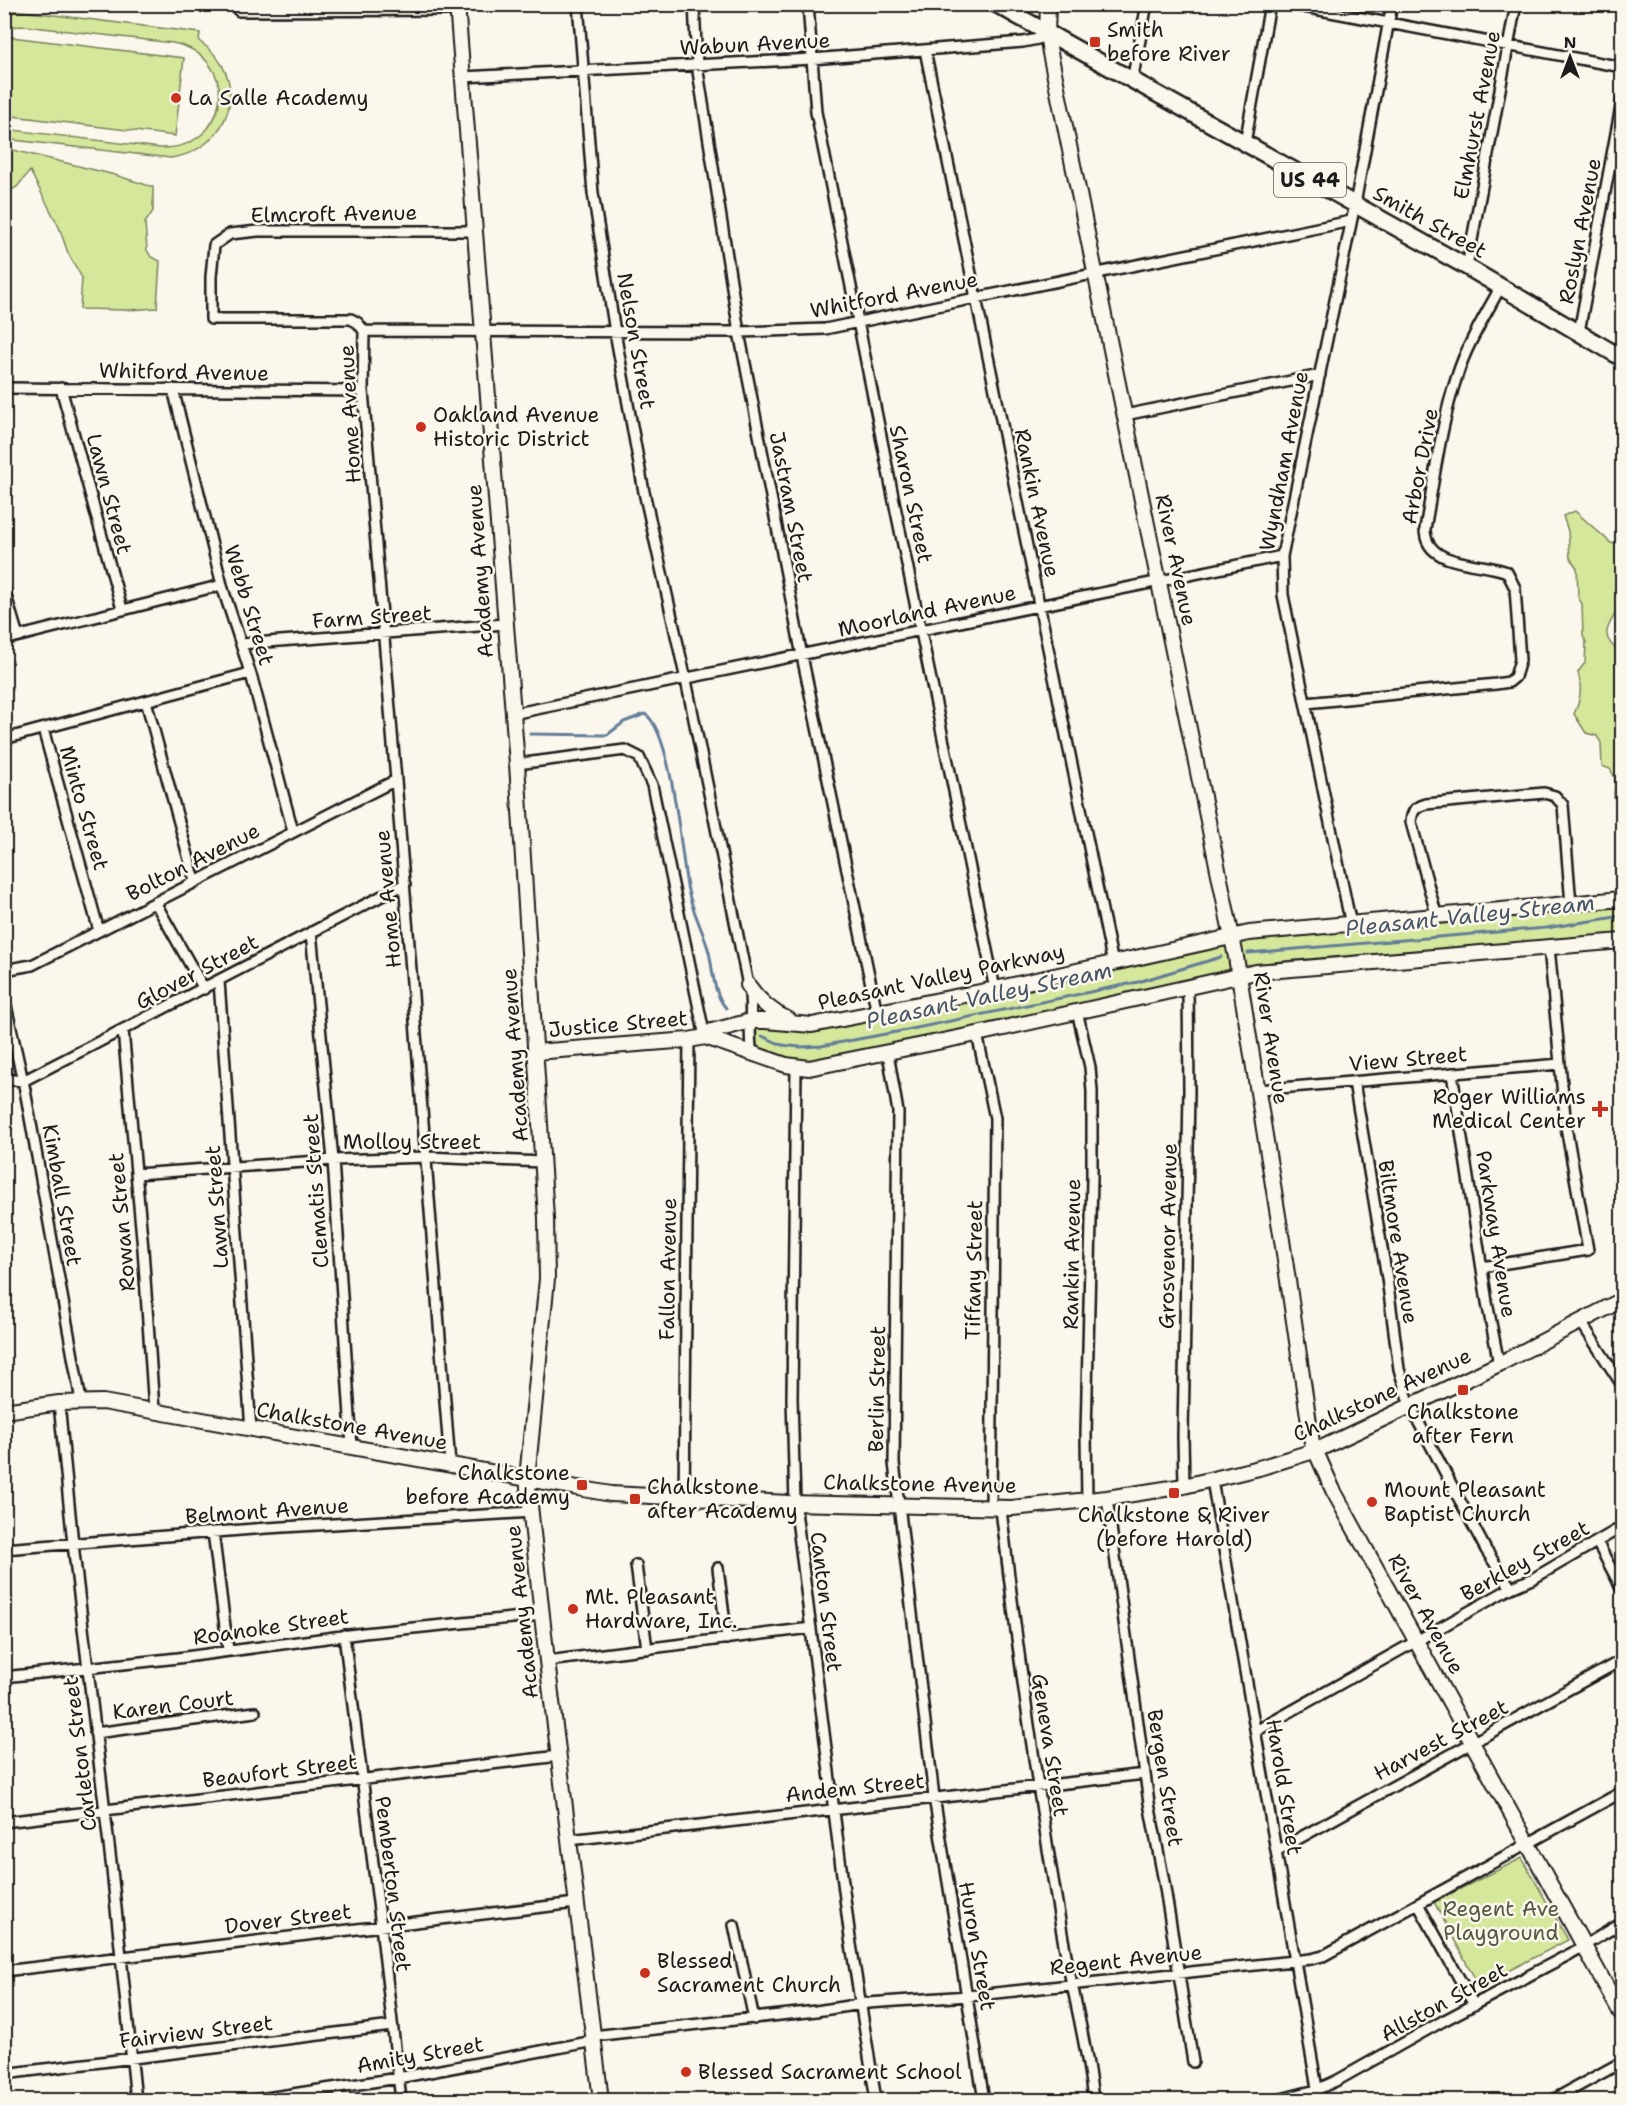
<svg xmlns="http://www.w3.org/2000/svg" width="1627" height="2105" viewBox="0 0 1627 2105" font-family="'Shantell Sans',sans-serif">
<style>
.green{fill:#d5e79b;stroke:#78825c;stroke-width:1.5}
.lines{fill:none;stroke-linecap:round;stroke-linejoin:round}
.stream{stroke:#637d99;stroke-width:3}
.street-casing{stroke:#1c1c1c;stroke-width:14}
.secondary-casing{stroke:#1c1c1c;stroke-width:18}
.primary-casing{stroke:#1c1c1c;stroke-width:20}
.street{stroke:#fbf7ec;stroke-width:9}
.secondary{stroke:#fbf7ec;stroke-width:14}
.primary{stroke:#fbf7ec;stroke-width:15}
.poi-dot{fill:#c8321e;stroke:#fbf7ec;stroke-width:2}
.labels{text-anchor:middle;stroke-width:5;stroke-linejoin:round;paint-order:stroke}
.shield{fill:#fbf7ec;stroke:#5f5e5a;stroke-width:1.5}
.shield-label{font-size:20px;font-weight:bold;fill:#1c1c1c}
.poi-label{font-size:21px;fill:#1c1c1c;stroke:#fbf7ec;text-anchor:start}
.street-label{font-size:21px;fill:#1c1c1c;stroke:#fbf7ec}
.park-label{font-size:21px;fill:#545942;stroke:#fbf7ec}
.water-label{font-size:22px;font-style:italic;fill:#465565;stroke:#fbf7ec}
</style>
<rect width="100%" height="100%" fill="#fbf7ec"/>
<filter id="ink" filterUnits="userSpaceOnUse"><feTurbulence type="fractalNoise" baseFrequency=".0167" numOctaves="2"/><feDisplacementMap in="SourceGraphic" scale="12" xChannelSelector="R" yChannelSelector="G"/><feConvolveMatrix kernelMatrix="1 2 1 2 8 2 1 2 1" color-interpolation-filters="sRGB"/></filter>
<g filter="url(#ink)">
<path class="green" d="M5,9L200,33L199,41C253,77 232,149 171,158L5,139V129L161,148C231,149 242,57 173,43L25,26L5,27Z
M11,37L184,58L175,136L5,115V91Z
M5,148L115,175L153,187V211L145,223L147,250L151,257L160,261L157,308L128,310L80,309L82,278L68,253L59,227L30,171L17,187L5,193Z
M1575,511L1611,543L1622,546C1623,561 1626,584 1622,598C1618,621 1590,631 1622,654V800H1614L1615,778L1610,769L1602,766L1601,743L1597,736L1586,733L1574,714C1581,699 1582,687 1578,672L1585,663L1586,642L1583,636L1582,604L1578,597L1577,568L1570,558L1568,531L1563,516Z
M1622,907V944L1239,975L796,1068L752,1054L751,1021L797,1030L1231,937Z
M1522,1858L1568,1940L1479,1986L1434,1902Z"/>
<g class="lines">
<path class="stream" d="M530,734L607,735L624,722L645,714C672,731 681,853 687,886C691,909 703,930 709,952C713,970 713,993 726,1008
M1248,953L1546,928L1622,916
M762,1036L782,1045L800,1047L821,1046L907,1030L1138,982L1221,957"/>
<g class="street-casing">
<path id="street" d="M233,4L239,11L457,10
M578,4L593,193L615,332L644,492L686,680L750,995C752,1016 748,1034 752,1054
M694,4L697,65L739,332L802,656L877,1013
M808,4L816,112L896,511L995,989
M1288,4L1622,67
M925,50L1113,964
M462,77L812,59L1023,42L1038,39L1047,34
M1132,81L1147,4
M1245,143L1270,4
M1467,267L1516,4
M364,331L363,391L396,780L450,1464
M364,331L739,332L825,329L1351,221
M364,331L358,323L351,319H211V277L214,245L230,234L258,231H475
M1579,332L1622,101
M4,388L363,391
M61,388L122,609
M173,389L223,589L252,678L293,831
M1125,415L1320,375
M4,589L18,636
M4,640L222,585
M241,644L505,624
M146,701L195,881
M1306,703L1496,684L1509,682L1515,677L1520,660L1515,588L1507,572C1481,561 1425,568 1425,529C1434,479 1441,424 1457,376C1467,344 1485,316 1501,286
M512,714L1282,556
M43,729L99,931
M4,739L250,673
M517,764L625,750L639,757L652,785L705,1037
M155,902L204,989
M1437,917L1411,822C1412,811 1415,807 1426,804L1544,793L1555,796L1563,805L1571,905
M1351,925L1283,595L1282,556L1355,204L1392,4
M311,932L333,1160L352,1447
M4,970L32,965L396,780
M219,981L251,1430
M4,997L25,1090L81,1401
M1077,1011L1090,1067L1092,1091V1178L1086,1434L1087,1500
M123,1030L143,1249L154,1410
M977,1034L995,1118L991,1509
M888,1053L898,1112L894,1463L934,1797L984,2100
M796,1068L792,1399L795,1503L850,1938L876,2100
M1452,1073L1487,1302L1499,1364
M4,1079L23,1081L405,884
M1354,1082L1387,1278L1399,1369L1410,1406L1486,1550L1511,1588
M1258,1090L1560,1064
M136,1174L333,1160L427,1157L543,1162
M1482,1267L1588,1250L1566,1127L1549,947
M1581,1322L1622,1385
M59,1403L73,1544L112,1870L136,2100
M1212,1480L1319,2100
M1184,1486L1183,1436L1189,1091L1188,988
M684,1498L689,1040
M1107,1498L1149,1803L1164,1882L1193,2062
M1001,1509C1017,1649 1037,1788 1061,1927C1070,1984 1087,2042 1093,2100
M213,1532L228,1650
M1597,1542L1622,1589
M4,1549L267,1528L532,1512
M636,1565L647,1649
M718,1568L727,1639
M344,1635L381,1926L401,2100
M547,1661L811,1628
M4,1677L178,1658L364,1633L542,1615
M1256,1731L1511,1588L1534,1578L1622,1527
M95,1733L255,1712
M4,1822L559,1756
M569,1840L1145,1774
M1276,1851L1622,1660
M1418,1904L1474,2005
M734,1925L754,2019
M4,1971L576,1903
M593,2036L816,2011L868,2003L968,1996L1311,1959L1323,1956L1622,1792
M4,2074L392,2026
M253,2100L398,2078L594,2041
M1277,2100L1316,2090L1338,2080L1443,2021L1570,1954L1622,1923
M1553,2100L1622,2062"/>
</g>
<g class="secondary-casing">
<path id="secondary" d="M457,4L517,764L546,1218L547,1279L527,1478L547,1661L601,2100
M1048,4L1047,34L1050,53L1236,957L1282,1240L1312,1443L1333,1490L1622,2015
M748,985C759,1001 771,1012 789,1020
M705,1037L786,1065L809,1068L977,1034L1256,972L1622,941
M535,1052L689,1040L705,1037L712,1031L751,1021H765L812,1025L995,989L1249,933L1622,899
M4,1411L59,1403L103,1402L611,1494L789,1503L1012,1508L1107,1498L1184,1486L1259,1468L1317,1450L1499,1364L1622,1300"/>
</g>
<g class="primary-casing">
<path id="primary" d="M996,4L1467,267L1622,358"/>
</g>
<use href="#street" class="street"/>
<use href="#secondary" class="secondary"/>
<use href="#primary" class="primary"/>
</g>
</g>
<g class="poi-dot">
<rect x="1089" y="36" width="12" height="12" rx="3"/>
<circle cx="176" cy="98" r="6"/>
<circle cx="421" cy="427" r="6"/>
<path d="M1597 1100h6v6h6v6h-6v6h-6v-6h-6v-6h6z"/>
<rect x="1457" y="1384" width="12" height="12" rx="3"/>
<rect x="576" y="1479" width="12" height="12" rx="3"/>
<rect x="1168" y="1487" width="12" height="12" rx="3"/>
<rect x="629" y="1493" width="12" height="12" rx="3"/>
<circle cx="1372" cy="1502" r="6"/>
<circle cx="573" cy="1609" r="6"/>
<circle cx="645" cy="1973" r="6"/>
<circle cx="686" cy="2072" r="6"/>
</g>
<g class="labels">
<rect class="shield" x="1274" y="163" width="72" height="34" rx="4.5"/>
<g class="shield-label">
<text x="1310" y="187">US 44</text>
</g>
<g class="poi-label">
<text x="1107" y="37">Smith<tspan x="1107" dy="24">before River</tspan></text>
<text x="188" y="105">La Salle Academy</text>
<text x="433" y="422">Oakland Avenue<tspan x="433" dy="24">Historic District</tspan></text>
<text x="1586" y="1104" text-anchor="end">Roger Williams<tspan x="1586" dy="24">Medical Center</tspan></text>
<text x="1463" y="1419" text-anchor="middle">Chalkstone<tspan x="1463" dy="24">after Fern</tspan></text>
<text x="570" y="1480" text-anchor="end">Chalkstone<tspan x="570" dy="24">before Academy</tspan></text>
<text x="647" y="1494">Chalkstone<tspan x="647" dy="24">after Academy</tspan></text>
<text x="1384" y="1497">Mount Pleasant<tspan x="1384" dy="24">Baptist Church</tspan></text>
<text x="1174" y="1522" text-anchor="middle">Chalkstone &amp; River<tspan x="1174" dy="24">(before Harold)</tspan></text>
<text x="585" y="1604">Mt. Pleasant<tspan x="585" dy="24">Hardware, Inc.</tspan></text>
<text x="657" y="1968">Blessed<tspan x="657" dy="24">Sacrament Church</tspan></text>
<text x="698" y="2079">Blessed Sacrament School</text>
</g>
<g class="street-label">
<text transform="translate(755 44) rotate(-3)" y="7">Wabun Avenue</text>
<text transform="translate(1477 115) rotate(-79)" y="7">Elmhurst Avenue</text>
<text transform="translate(334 214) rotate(-1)" y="7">Elmcroft Avenue</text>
<text transform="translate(1430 222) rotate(29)" y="7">Smith Street</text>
<text transform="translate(1580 231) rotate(-79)" y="7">Roslyn Avenue</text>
<text transform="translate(894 295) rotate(-11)" y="7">Whitford Avenue</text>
<text transform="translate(636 341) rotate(80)" y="7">Nelson Street</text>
<text transform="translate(184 372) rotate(1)" y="7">Whitford Avenue</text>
<text transform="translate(350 414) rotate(-93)" y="7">Home Avenue</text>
<text transform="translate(1284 461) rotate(-79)" y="7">Wyndham Avenue</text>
<text transform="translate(1420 466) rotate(-79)" y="7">Arbor Drive</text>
<text transform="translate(109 494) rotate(75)" y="7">Lawn Street</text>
<text transform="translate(911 494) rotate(78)" y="7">Sharon Street</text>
<text transform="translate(1037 503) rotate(78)" y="7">Rankin Avenue</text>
<text transform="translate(791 507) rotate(79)" y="7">Jastram Street</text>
<text transform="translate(1176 560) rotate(78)" y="7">River Avenue</text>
<text transform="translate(480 571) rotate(-94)" y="7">Academy Avenue</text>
<text transform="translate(249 605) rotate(73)" y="7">Webb Street</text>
<text transform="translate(927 611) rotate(-12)" y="7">Moorland Avenue</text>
<text transform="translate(372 617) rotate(-4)" y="7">Farm Street</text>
<text transform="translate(84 808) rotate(74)" y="7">Minto Street</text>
<text transform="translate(193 862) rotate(-27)" y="7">Bolton Avenue</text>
<text transform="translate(388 899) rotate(-95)" y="7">Home Avenue</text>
<text transform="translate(197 972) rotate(-28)" y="7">Glover Street</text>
<text transform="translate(941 977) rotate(-12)" y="7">Pleasant Valley Parkway</text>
<text transform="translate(618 1024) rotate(-5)" y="7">Justice Street</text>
<text transform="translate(1271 1038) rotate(81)" y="7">River Avenue</text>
<text transform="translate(515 1055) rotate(-94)" y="7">Academy Avenue</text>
<text transform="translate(1408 1059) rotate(-5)" y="7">View Street</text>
<text x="412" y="1149">Molloy Street</text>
<text transform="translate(316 1191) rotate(-94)" y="7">Clematis Street</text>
<text transform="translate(62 1195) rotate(80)" y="7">Kimball Street</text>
<text transform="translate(217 1207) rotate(-94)" y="7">Lawn Street</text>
<text transform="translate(122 1222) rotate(-95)" y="7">Rowan Street</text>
<text transform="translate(1496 1234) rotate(81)" y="7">Parkway Avenue</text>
<text transform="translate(1168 1236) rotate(-89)" y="7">Grosvenor Avenue</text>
<text transform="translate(1398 1242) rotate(81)" y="7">Biltmore Avenue</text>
<text transform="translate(1072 1254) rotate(-89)" y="7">Rankin Avenue</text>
<text transform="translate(668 1269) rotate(-89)" y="7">Fallon Avenue</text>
<text transform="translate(974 1270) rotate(-89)" y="7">Tiffany Street</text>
<text transform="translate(877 1389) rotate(-89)" y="7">Berlin Street</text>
<text transform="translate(1382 1395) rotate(-25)" y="7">Chalkstone Avenue</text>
<text transform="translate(352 1426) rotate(10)" y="7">Chalkstone Avenue</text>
<text transform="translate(920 1484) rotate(1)" y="7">Chalkstone Avenue</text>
<text transform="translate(267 1511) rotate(-4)" y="7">Belmont Avenue</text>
<text transform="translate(1525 1561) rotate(-29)" y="7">Berkley Street</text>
<text transform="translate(826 1602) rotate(83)" y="7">Canton Street</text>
<text transform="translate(522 1612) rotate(-96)" y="7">Academy Avenue</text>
<text transform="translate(1426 1614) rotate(61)" y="7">River Avenue</text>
<text transform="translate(271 1627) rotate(-8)" y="7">Roanoke Street</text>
<text transform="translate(173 1705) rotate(-7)" y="7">Karen Court</text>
<text transform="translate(1441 1740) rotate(-28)" y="7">Harvest Street</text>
<text transform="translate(1050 1745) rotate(81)" y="7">Geneva Street</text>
<text transform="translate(80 1754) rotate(-97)" y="7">Carleton Street</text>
<text transform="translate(280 1771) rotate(-7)" y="7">Beaufort Street</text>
<text transform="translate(1165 1778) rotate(81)" y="7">Bergen Street</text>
<text transform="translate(1284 1787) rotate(81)" y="7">Harold Street</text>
<text transform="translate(855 1788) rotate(-6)" y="7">Andem Street</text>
<text transform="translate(393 1884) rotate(83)" y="7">Pemberton Street</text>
<text transform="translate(288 1919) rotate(-7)" y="7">Dover Street</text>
<text transform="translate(977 1946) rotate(80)" y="7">Huron Street</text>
<text transform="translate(1126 1960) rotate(-6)" y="7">Regent Avenue</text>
<text transform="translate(1444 2002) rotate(-29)" y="7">Allston Street</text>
<text transform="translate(196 2032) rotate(-7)" y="7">Fairview Street</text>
<text transform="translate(420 2055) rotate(-10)" y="7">Amity Street</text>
</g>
<g class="park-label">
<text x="1501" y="1916">Regent Ave<tspan x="1501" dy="24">Playground</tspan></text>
</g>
<g class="water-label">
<text transform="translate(1470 915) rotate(-6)" y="8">Pleasant Valley Stream</text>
<text transform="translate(989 995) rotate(-12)" y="8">Pleasant Valley Stream</text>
</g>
</g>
<rect width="1627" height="2105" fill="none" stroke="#fbf7ec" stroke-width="24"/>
<rect x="12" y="12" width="1603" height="2081" fill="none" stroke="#1c1c1c" stroke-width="2" filter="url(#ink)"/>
<g transform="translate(1570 57)" stroke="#fbf7ec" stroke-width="4.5" paint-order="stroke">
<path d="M0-4.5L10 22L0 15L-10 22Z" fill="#1c1c1c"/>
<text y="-9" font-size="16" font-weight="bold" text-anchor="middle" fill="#1c1c1c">N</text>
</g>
</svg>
